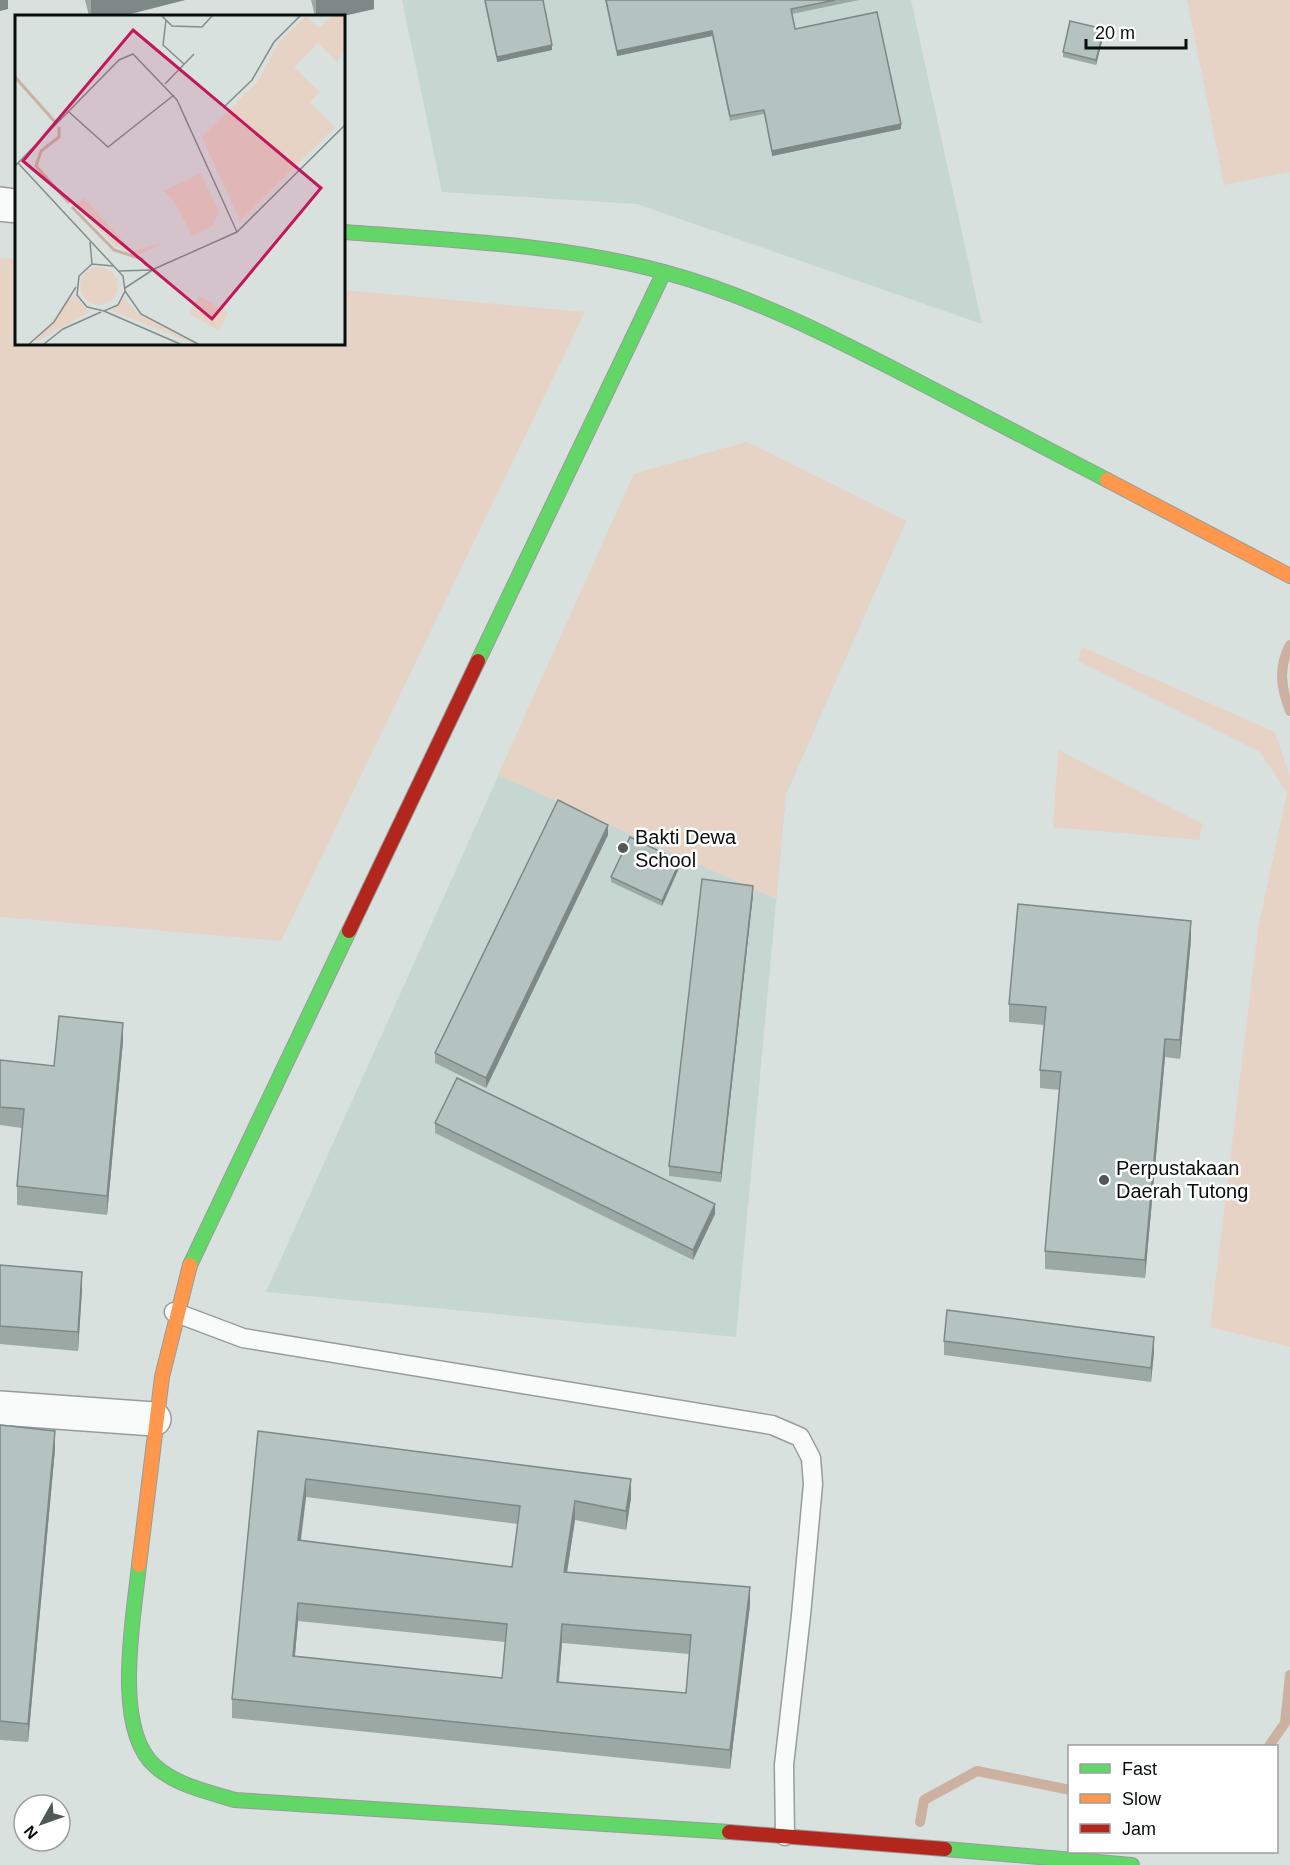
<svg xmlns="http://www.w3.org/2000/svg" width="1290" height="1865" viewBox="0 0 1290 1865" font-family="Arial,sans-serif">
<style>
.built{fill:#c6d7d2}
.green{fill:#e6d3c6}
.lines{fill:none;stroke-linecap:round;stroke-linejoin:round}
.stream{stroke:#ccb1a1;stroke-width:10}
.lane-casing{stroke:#969d9a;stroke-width:21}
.street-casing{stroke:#969d9a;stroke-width:36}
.fast-casing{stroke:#969d9a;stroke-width:16}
.slow-casing{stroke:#969d9a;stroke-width:16}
.jam-casing{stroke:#969d9a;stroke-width:16}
.lane{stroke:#f9fafa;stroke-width:18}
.street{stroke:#f9fafa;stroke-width:33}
.fast{stroke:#63d668;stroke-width:14}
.slow{stroke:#ff974d;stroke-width:14}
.jam{stroke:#b3261e;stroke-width:14}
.wall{fill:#9ba8a4;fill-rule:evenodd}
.shaded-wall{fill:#7e8886}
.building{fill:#b4c3bf;stroke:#7e8886;stroke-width:1.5;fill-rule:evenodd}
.poi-dot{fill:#515856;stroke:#fff;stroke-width:2}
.labels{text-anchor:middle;stroke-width:5;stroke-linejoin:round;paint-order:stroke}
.poi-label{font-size:20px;fill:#080e0c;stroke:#fff;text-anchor:start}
.inset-river{fill:none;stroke:#ccb1a1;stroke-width:3}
.inset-road{fill:none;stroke:#858d8a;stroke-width:1.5}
.view{fill:#c2185b;fill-opacity:0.15;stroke:#c2185b;stroke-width:3}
.inset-edge{fill:none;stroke:#080e0c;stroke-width:3}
</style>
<rect width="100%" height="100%" fill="#d8e1de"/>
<path class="built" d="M402,0H911L982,324L637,204L442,192Z
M747,442L906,521L786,794L736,1337L266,1292L634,474Z"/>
<path class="green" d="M1187,0H1290V172L1224,185Z
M0,258L16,259V344H344V290L585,312L281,941L0,917Z
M747,442L906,521L786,793L776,899L498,775L634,474Z
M1082,647L1275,732L1290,777V1347L1210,1327L1258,928L1287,793L1260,752L1078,661Z
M1058,750L1203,824L1199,840L1053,827Z"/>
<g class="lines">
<path class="stream" d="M1290,645C1278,667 1281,688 1290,711
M1269,1746L1285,1723L1290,1675
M920,1822L924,1800L977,1771L1070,1790"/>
<g class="lane-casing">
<path id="lane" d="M174,1312L243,1338L772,1425L800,1437L811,1458L813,1484L801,1615L784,1765L785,1836"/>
</g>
<g class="street-casing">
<path id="street" d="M0,204L16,206
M0,1408L154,1419"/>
</g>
<g class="fast-casing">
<path id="fast" d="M344,232C450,240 560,244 664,272C753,296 836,339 917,381C981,414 1044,447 1107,480
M478,661L664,272
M190,1265L349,931
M139,1565C134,1616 112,1728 155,1766C176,1785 208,1792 235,1800L729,1832
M945,1849L1132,1865"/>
</g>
<g class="slow-casing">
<path id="slow" d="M1107,480L1290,576
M139,1565L162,1377L190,1265"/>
</g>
<g class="jam-casing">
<path id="jam" d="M349,931L478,661
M729,1832L945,1849"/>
</g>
<use href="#lane" class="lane"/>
<use href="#street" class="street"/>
<use href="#fast" class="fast"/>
<use href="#slow" class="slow"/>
<use href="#jam" class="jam"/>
</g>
<path class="wall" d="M85,0H185L122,16H89Z
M311,0H374V9L343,16H315Z
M484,0H543L552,50L497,62Z
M605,0H859L792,14L795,29L901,129L772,156L764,114L730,121L712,36L617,56Z
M1104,34L1096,65L1063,57V52Z
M608,835L486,1088L435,1063V1053Z
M680,866L662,906L611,882V877Z
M753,895L721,1182L669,1176V1166Z
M1191,939L1180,1059L1165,1057L1145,1278L1045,1269V1251L1060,1090L1040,1088V1070L1044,1025L1009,1022V1004Z
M123,1041L107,1215L17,1205V1186L22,1128L0,1125V1060L54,1066Z
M435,1123L715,1214L693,1260L435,1133Z
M0,1265L82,1290L78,1351L0,1344Z
M944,1341L1154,1352L1151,1382L944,1355Z
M0,1425L55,1449L28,1742L0,1740Z
M258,1431L631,1498L626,1530L575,1520L567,1573L750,1605L730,1769L232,1718V1699ZM306,1497L518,1524L512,1567L301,1541ZM298,1621L505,1642L502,1678L295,1656ZM562,1643L689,1654L686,1693L559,1682Z"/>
<path class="shaded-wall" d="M0,0H8V9L0,11Z
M91,0H185L122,16H91Z
M316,0H374V9L343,16H316Z
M1104,29V34L1096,65V60Z
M712,31V36L617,56V51Z
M552,45V50L497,62V57Z
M901,124V129L772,156V151Z
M608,825V835L486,1088V1078Z
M680,861V866L662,906V901Z
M753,886V895L721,1182V1173Z
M1191,921V939L1180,1059V1040Z
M123,1023V1041L107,1215V1196Z
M1165,1039V1057L1145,1278V1260Z
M715,1204V1214L693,1260V1250Z
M82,1272V1290L78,1351V1332Z
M1154,1337V1352L1151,1382V1368Z
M55,1431V1449L28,1742V1724Z
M306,1479V1497L298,1559V1540Z
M631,1479V1498L626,1530V1511Z
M575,1501V1520L564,1591V1572Z
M750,1587V1605L730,1769V1750Z
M298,1603V1621L293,1675V1656Z
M562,1624V1643L557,1700V1682Z"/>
<path class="building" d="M485,0H543L552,45L497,57Z
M606,0H835L791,9L795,29L877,12L901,124L772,151L764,110L730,116L712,31L617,51Z
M1070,21L1104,29L1096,60L1063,52Z
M558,800L608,825L486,1078L435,1053Z
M630,837L680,861L662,901L611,877Z
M702,879L753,886L721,1173L669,1166Z
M1018,904L1191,921L1180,1040L1165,1039L1145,1260L1045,1251L1061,1072L1040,1070L1046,1007L1009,1004Z
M59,1016L123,1023L107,1196L17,1186L24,1109L0,1107V1060L54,1066Z
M457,1078L715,1204L693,1250L435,1123Z
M0,1265L82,1272L78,1332L0,1326Z
M947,1310L1154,1337L1151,1368L944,1341Z
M0,1425L55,1431L28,1724L0,1721Z
M258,1431L631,1479L626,1511L575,1501L564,1572L750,1587L730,1750L232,1699ZM306,1479L520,1506L512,1567L298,1540ZM298,1603L507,1624L502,1678L293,1656ZM562,1624L691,1635L686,1693L557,1682Z"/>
<g class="poi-dot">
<circle cx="623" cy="848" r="6"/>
<circle cx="1104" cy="1180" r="6"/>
</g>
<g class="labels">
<g class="poi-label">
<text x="635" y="844">Bakti Dewa<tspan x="635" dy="23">School</tspan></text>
<text x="1116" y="1175">Perpustakaan<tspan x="1116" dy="23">Daerah Tutong</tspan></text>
</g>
</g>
<g transform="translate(15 15)">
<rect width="330" height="330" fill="#d8e1de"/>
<path d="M291,1L304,13L317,1H330V37L321,46L303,28L279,52L305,77L295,87L320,112L225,206L187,122L242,67L264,27ZM186,158L204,197L198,211L177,221L159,186L149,176ZM69,183L117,236L149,228L124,240L100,231L60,190ZM65 271a19 19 0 1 1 38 0a19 19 0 1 1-38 0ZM59,280L75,297L17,329ZM184,281L213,298L204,315L174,299ZM109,282L121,297L179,329L97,296Z" fill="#e6d3c6"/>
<path class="inset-river" d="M0,62L40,107M44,112V122L26,136L21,151L54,188M57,192L99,235L127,244L132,251"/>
<path class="inset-road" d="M147,1L157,11L187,12L197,1M151,5L148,30L169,49M150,69L179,39M210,91L237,65L259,27L285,1M54,97L93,132L159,80M3,148L108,261L110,276L103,290L89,296L72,292L62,280L64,261L77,249L98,251M0,151L104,45L118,39L162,85L222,217M75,227L77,249M104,256L136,255M110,273L139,254L222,217L330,110M110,276L126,299L183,329M89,296L165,329M14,329L39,307L61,272M29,329L48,314L86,297"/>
<path class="view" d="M118,15L306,173L197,304L8,146Z"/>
<rect width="330" height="330" class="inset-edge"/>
</g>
<rect x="1068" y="1745" width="210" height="108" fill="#ffffff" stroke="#9c9f9e" stroke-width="1.5"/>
<rect x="1080" y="1764" width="30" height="9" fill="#63d668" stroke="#9c9f9e" stroke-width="1.5"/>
<text x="1122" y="1775" font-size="18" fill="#080e0c">Fast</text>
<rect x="1080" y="1794" width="30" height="9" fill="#ff974d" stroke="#9c9f9e" stroke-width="1.5"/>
<text x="1122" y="1805" font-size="18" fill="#080e0c">Slow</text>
<rect x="1080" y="1824" width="30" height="9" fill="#b3261e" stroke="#9c9f9e" stroke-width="1.5"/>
<text x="1122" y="1835" font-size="18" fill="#080e0c">Jam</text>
<g transform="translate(42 1823) rotate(230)"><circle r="28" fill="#ffffff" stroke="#9c9f9e" stroke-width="1.5"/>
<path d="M0-4.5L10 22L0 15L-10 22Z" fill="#515856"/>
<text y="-9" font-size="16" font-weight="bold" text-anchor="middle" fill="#080e0c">N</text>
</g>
<path d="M1086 39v9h100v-9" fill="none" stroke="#080e0c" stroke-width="3"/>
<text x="1095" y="39" font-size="18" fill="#080e0c" stroke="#ffffff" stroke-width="4.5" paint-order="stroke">20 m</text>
</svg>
